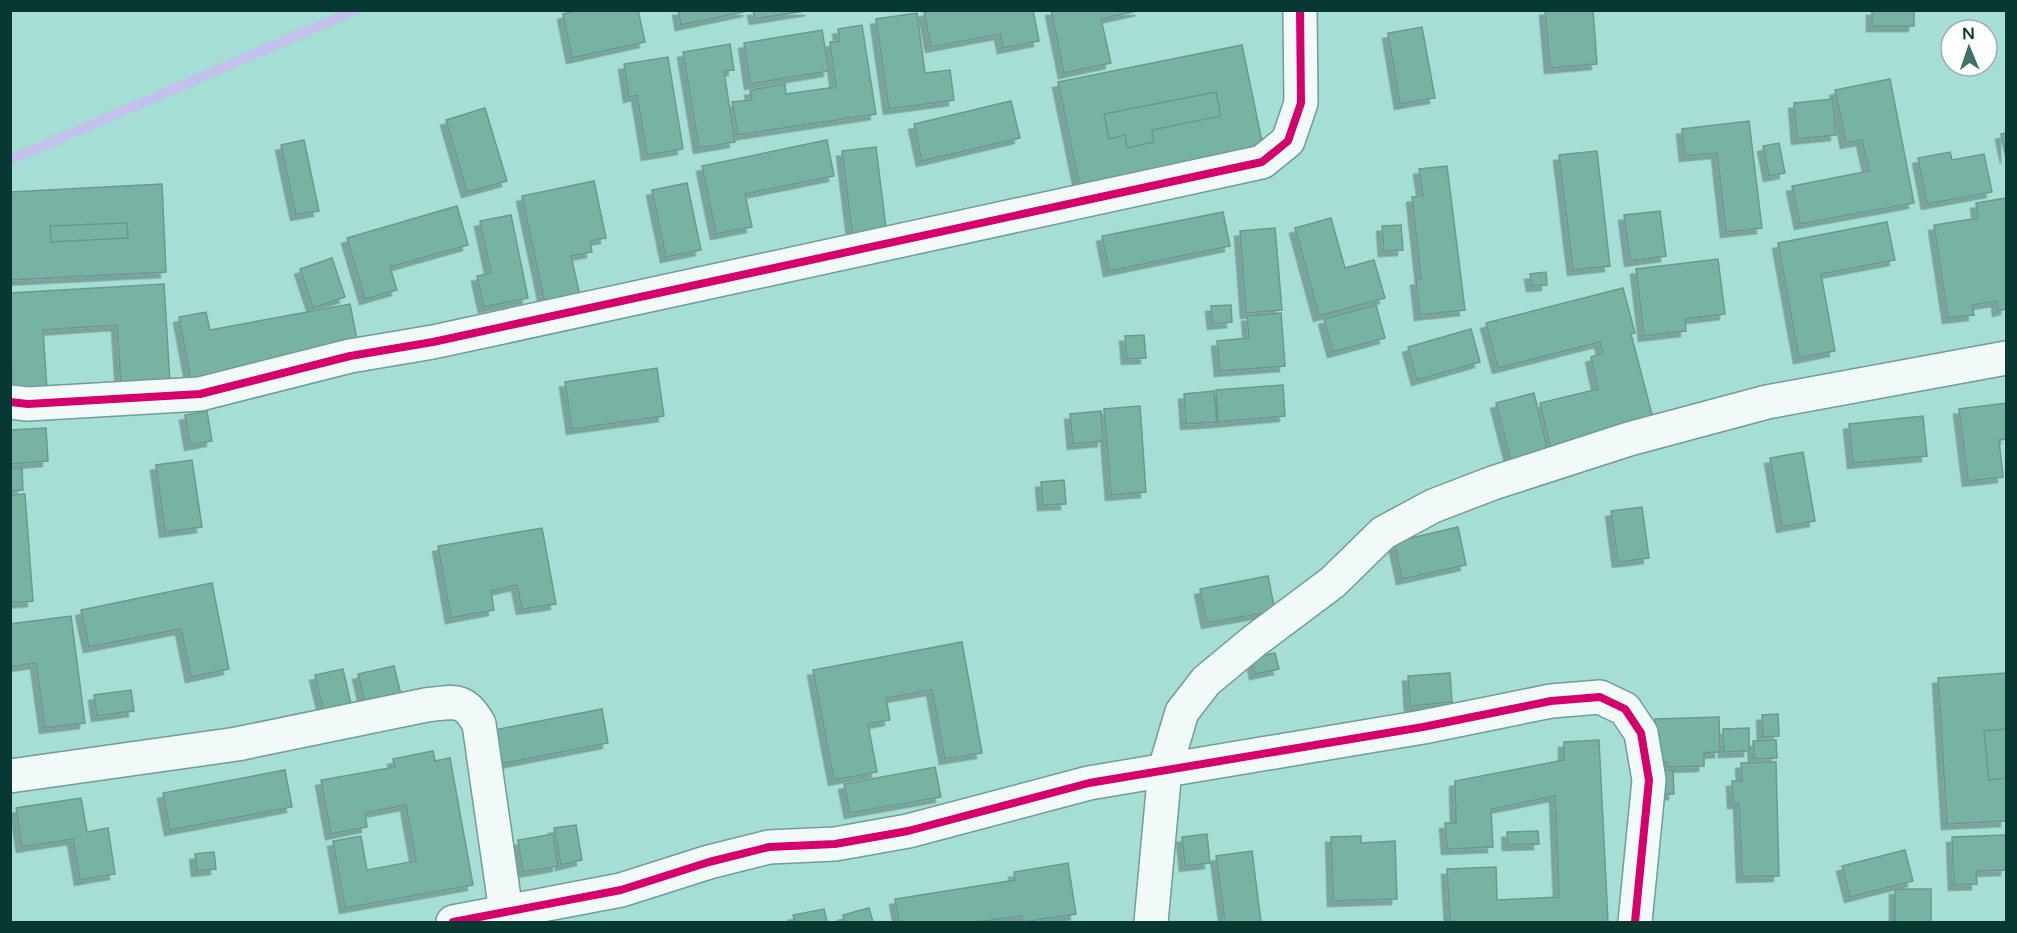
<svg xmlns="http://www.w3.org/2000/svg" width="2017" height="933" viewBox="0 0 2017 933" font-family="'Varela Round',sans-serif">
<style>
.lines{fill:none;stroke-linecap:round;stroke-linejoin:round}
.stream{stroke:#c2c1ec;stroke-width:10}
.building{fill:#77b3a3;stroke:#6e988e;stroke-width:1.5;fill-rule:evenodd;filter:url(#shadow)}
.street-casing{stroke:#729c96;stroke-width:36}
.street{stroke:#f2faf9;stroke-width:33}
.cycleway-casing{stroke:#fff;stroke-width:11}
.cycleway{stroke:#d6006c;stroke-width:8}
</style>
<defs>
<filter id="shadow"><feDropShadow dx="-5.5" dy="5.5" stdDeviation="0" flood-color="#0004"/></filter>
</defs>
<rect width="100%" height="100%" fill="#a5ded5"/>
<g class="lines">
<path class="stream" d="M10,160L356,10"/>
</g>
<path class="building" d="M579,10H638L645,42L572,58L563,14Z
M678,10H748V11L681,25Z
M753,10H811L755,19Z
M930,10H1033L1039,41L1003,48L1000,34L931,47L924,12Z
M1051,10H1141L1101,19L1111,63L1064,73Z
M1545,10H1593L1597,64L1550,68Z
M1872,10H1914V26H1872Z
M917,13L925,73L950,70L954,100L889,109L876,19Z
M862,25L876,114L738,135L732,102L752,100L750,90L785,84L786,94L836,87L830,42L840,41L838,29Z
M1422,27L1435,98L1400,104L1388,33Z
M822,30L829,71L750,84L744,43Z
M730,44L734,70L724,71L735,142L699,148L683,52Z
M1242,45L1265,156L1081,193L1058,82ZM1216,92L1221,116L1152,130L1154,142L1127,148L1125,135L1109,139L1104,114Z
M668,57L683,149L647,155L637,95L629,97L624,64Z
M1890,79L1914,203L1800,224L1792,186L1869,171L1862,140L1846,143L1835,90Z
M1216,92L1221,116L1152,130L1154,142L1127,148L1125,135L1109,139L1104,114Z
M1833,99L1836,135L1797,139L1794,103Z
M1011,101L1020,138L922,161L914,124Z
M485,108L507,181L467,192L446,120Z
M1749,121L1762,228L1726,232L1717,153L1685,156L1682,129Z
M2006,133V158L2001,134Z
M304,140L319,211L296,215L281,145Z
M827,140L834,176L745,194L752,227L716,234L702,166Z
M1779,143L1785,173L1769,176L1763,146Z
M876,147L887,236L853,240L842,151Z
M1597,151L1610,266L1573,270L1559,155Z
M1950,152L1952,160L1984,154L1992,192L1927,204L1918,158Z
M1447,166L1465,310L1420,315L1416,280L1421,279L1412,197L1423,196L1419,169Z
M594,181L606,238L590,241L592,252L571,256L580,296L545,304L522,196Z
M687,183L701,250L666,257L652,190Z
M162,184L166,272L10,280V192ZM127,223L128,238L51,242L50,226Z
M2006,198V309L1998,311L1997,301L1972,305L1974,315L1948,318L1934,225L1978,218L1976,203Z
M457,206L468,245L390,267L397,290L365,299L347,238Z
M1660,211L1666,256L1630,261L1624,215Z
M1223,212L1230,246L1109,271L1102,236Z
M511,215L528,298L484,307L477,276L491,273L480,221Z
M1331,218L1345,268L1374,260L1385,298L1319,316L1295,228Z
M1887,222L1895,260L1821,274L1835,351L1799,358L1778,243Z
M127,223L128,238L51,242L50,226Z
M1401,225L1403,250L1384,251L1382,226Z
M1275,228L1282,310L1246,313L1240,231Z
M332,258L345,297L313,308L300,269Z
M1718,259L1725,314L1685,319L1686,331L1644,336L1636,269Z
M1546,272L1547,285L1532,286L1530,274Z
M164,284L170,382L121,385L117,325L43,330L47,389L12,391L10,293Z
M1623,288L1635,333L1631,334L1655,426L1551,451L1540,403L1598,389L1591,357L1603,353L1600,342L1498,368L1486,323Z
M350,304L359,350L191,381L179,317L206,312L210,330Z
M1231,305L1232,322L1213,324L1211,306Z
M1376,305L1385,338L1333,352L1324,319Z
M1281,313L1285,366L1220,371L1217,341L1249,338L1247,316Z
M1471,329L1480,362L1417,380L1408,347Z
M1144,335L1146,358L1127,359L1125,336Z
M657,368L664,416L572,429L565,382Z
M1283,385L1285,416L1218,422L1216,390Z
M1214,391L1217,422L1186,424L1184,394Z
M1534,393L1548,452L1511,461L1496,403Z
M2006,403V439L1999,440L2003,477L1968,481L1959,409Z
M1140,406L1146,492L1111,495L1104,409Z
M207,411L212,441L190,445L185,415Z
M1101,411L1103,441L1073,444L1070,414Z
M1923,416L1927,456L1853,463L1849,424Z
M46,428L48,461L10,464V430Z
M1803,452L1815,521L1782,527L1770,458Z
M192,460L202,527L165,532L156,465Z
M10,468H22L23,490L10,491Z
M1064,480L1066,504L1043,505L1041,482Z
M25,494L33,601L10,603V495Z
M1642,507L1649,558L1618,562L1611,511Z
M1458,527L1466,565L1402,579L1394,542Z
M542,528L556,604L522,609L517,585L491,591L494,610L451,618L438,546Z
M1268,576L1275,611L1207,623L1200,589Z
M212,583L229,669L191,677L181,629L89,647L81,610Z
M71,616L85,723L45,728L36,663L10,667V624Z
M962,642L982,753L945,759L932,690L886,698L890,720L868,724L877,772L834,780L813,670Z
M1275,653L1279,669L1255,674L1252,657Z
M394,666L401,695L365,704L358,674Z
M343,669L352,709L325,716L315,675Z
M1450,673L1452,702L1410,706L1408,676Z
M2006,673V729L1984,731L1989,780L2006,778V821L1947,824L1938,678Z
M131,690L134,711L97,716L94,695Z
M602,709L608,743L500,764L494,730Z
M1778,714L1779,736L1763,737L1762,715Z
M1719,717L1720,752L1704,753V766L1668,767L1667,762H1656L1655,719Z
M1749,728V751L1724,752L1723,729Z
M2006,729V778L1989,780L1984,731Z
M1599,740L1608,922H1450L1447,869L1496,867L1497,900L1559,897L1555,796L1491,809L1493,847L1447,849L1445,823H1456L1455,781L1564,760V742Z
M1776,740L1777,758L1754,759L1753,741Z
M433,751L435,761L450,758L473,885L345,908L333,841L361,836L367,870L416,861L406,805L365,813L367,827L331,834L321,780L395,767L393,759Z
M1776,762L1779,876L1742,877L1739,803H1733L1732,781H1742L1741,763Z
M935,767L941,797L850,813L844,784Z
M285,770L292,807L170,830L163,793Z
M1673,770L1674,794H1660L1659,771Z
M81,798L87,832L108,828L115,874L80,880L73,839L22,847L16,808Z
M576,825L582,860L561,865L554,828Z
M1538,831L1539,844L1508,845L1507,832Z
M553,834L558,866L523,872L518,840Z
M1207,834L1210,863L1185,866L1182,837Z
M2006,835V870L1976,871L1977,884L1954,885L1952,837Z
M1361,836V843L1395,841L1397,899L1333,901L1331,837Z
M1905,850L1913,881L1850,897L1842,866Z
M1252,851L1261,922H1225L1216,856Z
M214,852L216,869L197,871L195,854Z
M1068,863L1076,914L1023,922L1021,916L977,922H899L895,899L1015,880L1014,872Z
M1895,889H1931V922H1895Z
M869,908L873,922H844L843,915Z
M824,909L827,922H795L793,915Z"/>
<g class="lines">
<g class="street-casing">
<path id="street" d="M10,402L28,404L200,394L350,356L433,342L1262,162L1288,141L1301,103L1300,10
M10,776L237,744L426,705C454,702 464,697 479,724L506,912
M453,922L621,890L709,862L769,847L835,844L908,831L1089,783L1423,727L1551,701L1600,697L1625,709L1641,733L1649,780L1635,922
M1151,922L1165,769L1182,712L1206,681L1253,642L1333,582L1383,533L1433,506L1493,483L1629,439L1767,402L2006,358"/>
</g>
<use href="#street" class="street"/>
<g class="cycleway-casing">
<path id="cycleway" d="M10,402L28,404L200,394L350,356L433,342L1262,162L1288,141L1301,103L1300,10
M453,922L621,890L709,862L769,847L835,844L908,831L1089,783L1423,727L1551,701L1600,697L1625,709L1641,733L1649,780L1635,922"/>
</g>
<use href="#cycleway" class="cycleway"/>
</g>
<rect width="2017" height="933" fill="none" stroke="#083832" stroke-width="24"/>
<g transform="translate(1969 48) rotate(358)"><circle r="28" fill="#ffffff" stroke="#9cafad" stroke-width="1.5"/>
<path d="M0-4.5L10 22L0 15L-10 22Z" fill="#3f726b"/>
<text y="-9" font-size="16" font-weight="bold" text-anchor="middle" fill="#083832">N</text>
</g>
</svg>
